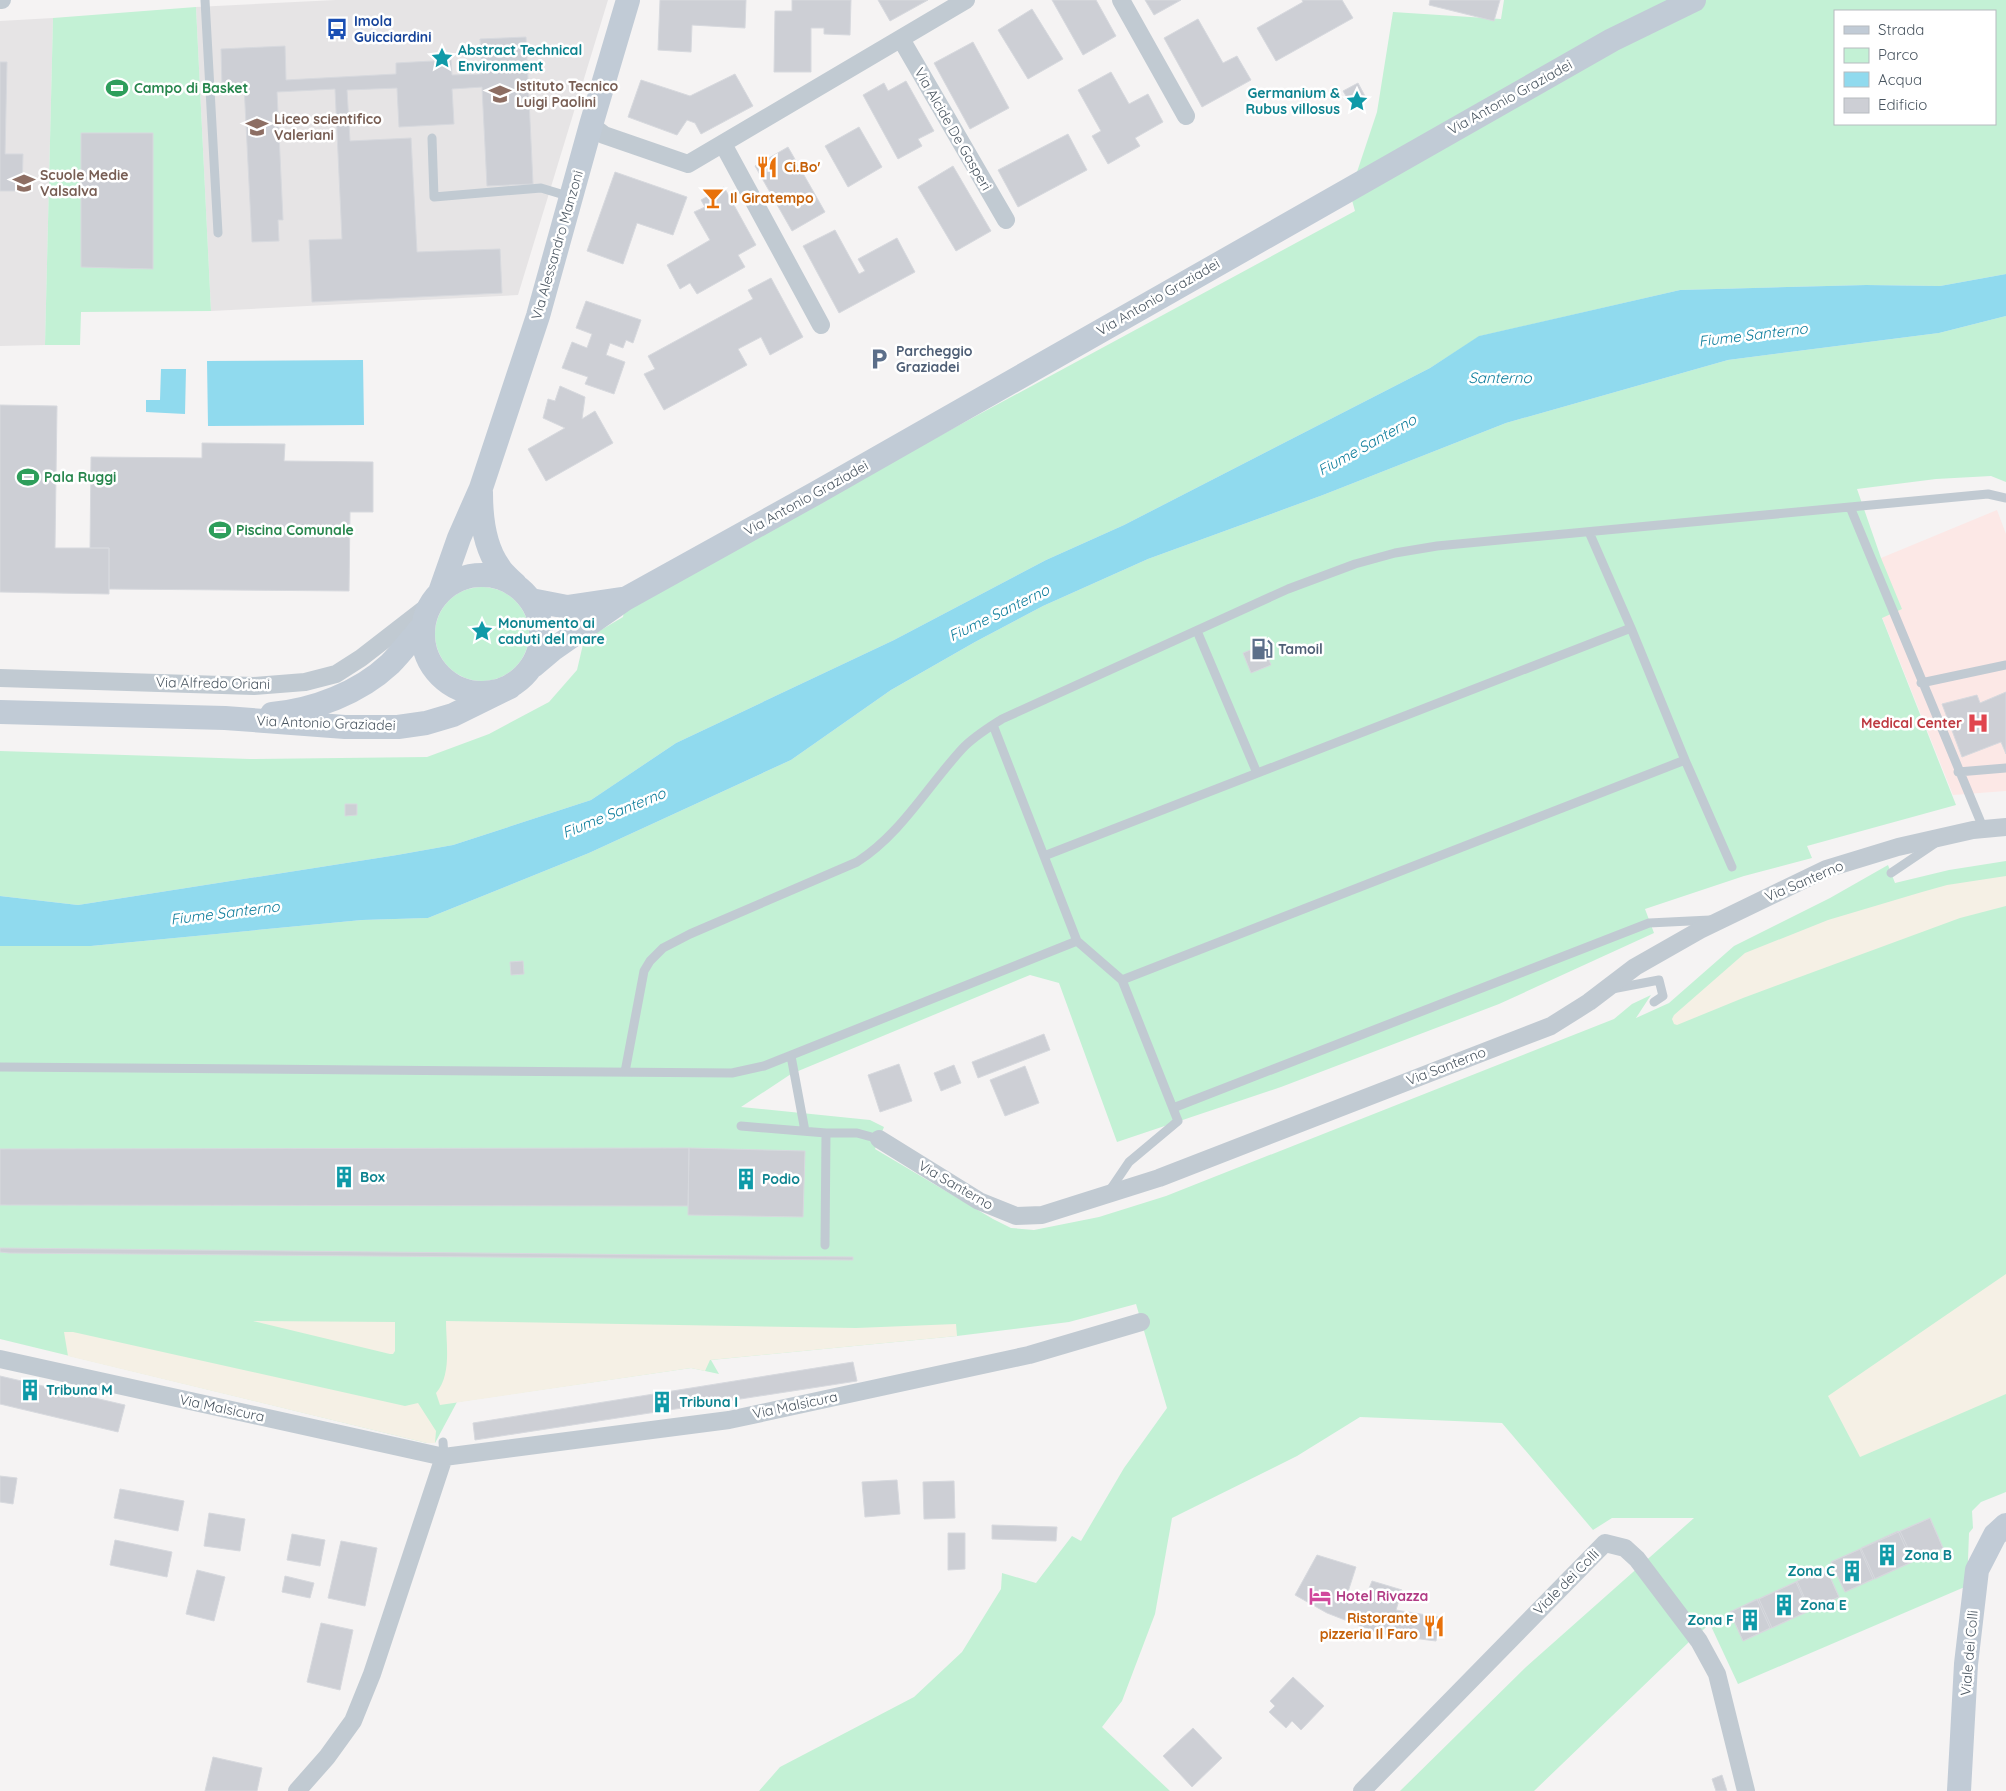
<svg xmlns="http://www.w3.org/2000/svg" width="2006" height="1791" viewBox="0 0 2006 1791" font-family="Quicksand,sans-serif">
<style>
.education{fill:#e6e4e5}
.medical{fill:#fce8e6}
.green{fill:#c3f1d5;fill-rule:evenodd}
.sand{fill:#f5f0e5}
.water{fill:#90daee}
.building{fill:#cdcfd5;stroke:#d7d9de}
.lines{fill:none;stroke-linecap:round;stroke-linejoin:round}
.lane{stroke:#c1cad2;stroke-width:9}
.street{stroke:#c1cad2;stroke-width:18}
.secondary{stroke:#c1cbd6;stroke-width:24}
.labels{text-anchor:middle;stroke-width:5;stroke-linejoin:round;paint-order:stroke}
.transit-label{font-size:14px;font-weight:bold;fill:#164399;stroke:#fff;text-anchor:start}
.culture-label{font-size:14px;font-weight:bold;fill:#0d838f;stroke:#fff;text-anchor:start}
.education-label{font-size:14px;font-weight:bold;fill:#785e54;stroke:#fff;text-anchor:start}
.leisure-label{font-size:14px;font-weight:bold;fill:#27864d;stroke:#fff;text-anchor:start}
.street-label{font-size:14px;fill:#4a5661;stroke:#fff}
.food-label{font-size:14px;font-weight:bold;fill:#c56008;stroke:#fff;text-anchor:start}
.service-label{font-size:14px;font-weight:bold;fill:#4e5e75;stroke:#fff;text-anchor:start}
.health-label{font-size:14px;font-weight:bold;fill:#be3a42;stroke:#fff;text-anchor:end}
.hotel-label{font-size:14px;font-weight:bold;fill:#b23c85;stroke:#fff;text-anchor:start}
.water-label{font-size:15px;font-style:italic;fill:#0c7c9b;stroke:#fff}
</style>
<rect width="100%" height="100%" fill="#f5f3f3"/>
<path class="education" d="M336,0H608L518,295L211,311L196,7Z
M53,18L45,345L0,346V21Z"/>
<path class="medical" d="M1997,510L2006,534V791L1953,795L1882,617L1881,558Z"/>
<path class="green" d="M1504,0H2006V274L1940,286L1866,285L1680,290L1480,336L1430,368L1124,525L1046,560L894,640L676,743L591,800L453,845L397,855L78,905L0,896V751L250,759L427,757L489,734L549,702L577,670L584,640L623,617L625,606L1355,211L1350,193L1377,112L1393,12L1501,19ZM1835,11H1995V124H1835Z
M196,7L211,311L81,312L80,345H45L53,18Z
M2006,316V482L1991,476L1936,479L1857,489L1881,558L1902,609L1882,618L1956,805L1807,846L1812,858L1744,876L1645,909L1654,933L1499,1004L1281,1087L1117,1142L1059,983L1030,975L791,1074L741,1107L870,1120L884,1127L875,1149L993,1219L1011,1228L1034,1230L1099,1217L1166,1196L1614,1019L1632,1004L1651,995L1636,1018L1669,1003L1734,946L1830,898L1888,865L1895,883L1949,870L2006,861V1492L1981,1502L1972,1511L1973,1528L1969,1533L1967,1586L1738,1684L1710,1624L1690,1641L1534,1791H1400L1526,1667L1694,1518H1612L1593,1530L1502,1423L1360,1417L1297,1456L1172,1518L1155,1614L1122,1701L1102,1727L1170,1791H759L780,1767L914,1697L962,1652L1001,1589L1002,1573L1036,1583L1072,1536L1081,1541L1124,1468L1167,1408L1136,1304L1069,1322L957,1336L711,1360L719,1374L691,1368L457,1402L435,1443H427L0,1339V946H91L362,920L428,918L589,853L791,760L891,690L975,642L1043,606L1148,559L1323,495L1506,423L1728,360L1939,333Z
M435 634a47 47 0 1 1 94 0a47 47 0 1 1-94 0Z"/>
<path class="sand" d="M2006,876V906L1960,918L1743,998L1677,1025L1674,1024L1672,1019L1674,1015L1745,953L1828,920L1922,892L1947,885Z
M2006,1274V1394L1860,1457L1828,1396Z
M253,1321L395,1322V1351L393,1354H390Z
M446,1321L856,1328L956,1324L957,1336L710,1360L705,1371L691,1368L440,1405L436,1393C452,1375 446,1344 446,1321Z
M64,1332H73L405,1406L418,1403L436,1431L435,1443H427L68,1356Z"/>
<path class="water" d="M2006,274V316L1939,333L1728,360L1506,423L1323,495L1148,559L1043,606L975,642L891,690L791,760L589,853L428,918L362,920L91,946H0V896L78,905L397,855L453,845L591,800L676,743L894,640L1046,560L1124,525L1430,368L1479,336L1680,290L1866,285L1940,286Z
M363,360L364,425L208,426L207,361Z
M161,369H186L185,414L146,412V400H160Z"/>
<path class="building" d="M660,0H746L745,28L692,25L691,52L658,50Z
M792,0H851L850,35L824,34V28H811V72H774L775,11H792Z
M878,0H928L890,21Z
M1052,0H1096L1116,36L1083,55Z
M1145,0H1181L1154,15Z
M1302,0H1342L1353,18L1276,61L1257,28L1303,2Z
M1430,0H1500L1494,21L1429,5Z
M1032,9L1063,59L1028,79L998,30Z
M1198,19L1223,63L1237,56L1251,80L1202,107L1164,38Z
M526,37L533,184L487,186L482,87L452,89L454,124L399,127L397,88L347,90L350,141L411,138L417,252L500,249L502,293L312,302L309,240L342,239L335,89L277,92L283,220H278L279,241L252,242L244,85L222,86L221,49L285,46L286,80L396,74V63L451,60L452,75L482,74L480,39Z
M973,42L1009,108L970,129L934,63Z
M0,62H7L5,154H23L22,191H0Z
M1111,72L1129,104L1148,94L1163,122L1135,138L1140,146L1108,164L1092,136L1101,131L1078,90Z
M735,74L753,106L701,134L695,123L687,120L677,135L628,117L641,80L690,96Z
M906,81L934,131L918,139L922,146L898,159L863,95L884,83L888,91Z
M1358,83L1365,96L1351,104L1343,91Z
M859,127L882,167L848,187L825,146Z
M81,133H153V269L81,267Z
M1068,134L1087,170L1018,207L998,170Z
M788,147L825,212L792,231L755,166Z
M953,166L991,231L956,251L918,187Z
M615,172L687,197L673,235L637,223L623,264L587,251Z
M724,187L756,245L738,255L745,267L697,294L690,283L680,289L667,265L710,240L694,212L705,207L701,200Z
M835,230L859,274L865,271L858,259L897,238L915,272L839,313L803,246Z
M771,278L803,337L770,355L761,337L738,349L747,365L664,410L644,374L655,369L648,356L753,299L748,290Z
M586,301L641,320L633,343L626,340L623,348L610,343L606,355L625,362L614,394L585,384L588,377L562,368L572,342L587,348L592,334L576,328Z
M560,386L585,397L582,419L595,411L613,443L546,481L528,449L565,428L543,418L548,399L555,401Z
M0,405L57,406L55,548H109V594L0,592Z
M202,443L285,444L284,461L373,462V512H350L349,591L109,589V548H90L91,457L202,458Z
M1263,645L1271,665L1251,673L1243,653Z
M2006,692V754L2001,742L1962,757L1942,704L1977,695L1980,703Z
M345,804H357V815L345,816Z
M523,961L524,974L511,975L510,962Z
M1044,1034L1050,1050L978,1078L972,1062Z
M899,1064L912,1101L880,1112L868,1075Z
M954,1065L961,1083L941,1091L934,1073Z
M1025,1066L1039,1103L1005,1116L990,1080Z
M689,1148L688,1206L0,1205V1149Z
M689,1148L805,1151L803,1217L688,1215Z
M0,1248L853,1257V1260L9,1253L0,1252Z
M853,1362L857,1381L475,1440L473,1423Z
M0,1376L125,1405L118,1432L0,1404Z
M0,1476L17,1478L13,1504L0,1502Z
M897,1480L900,1514L865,1517L862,1482Z
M954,1481L955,1518L924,1519L923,1482Z
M120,1489L184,1501L178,1531L114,1518Z
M209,1513L245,1519L240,1551L204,1546Z
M1930,1518L1943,1548L1845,1592L1831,1562Z
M1930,1518L1943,1548L1914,1561L1900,1531Z
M992,1525L1057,1527L1056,1541L992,1539Z
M1898,1531L1912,1562L1875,1579L1861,1548Z
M948,1533H965V1569L948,1570Z
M292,1534L325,1540L320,1566L287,1560Z
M115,1540L172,1552L167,1577L110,1565Z
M341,1541L377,1548L365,1606L328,1598Z
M1860,1549L1873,1579L1845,1592L1831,1562Z
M1317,1555L1356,1567L1347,1595L1364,1601L1372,1581L1402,1590L1396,1610L1439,1617L1436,1641L1381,1634L1327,1613L1295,1595Z
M1826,1568L1839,1597L1743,1641L1730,1612Z
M1826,1568L1839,1597L1810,1610L1797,1581Z
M197,1570L225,1577L214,1621L186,1614Z
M285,1576L314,1583L310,1598L282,1592Z
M1796,1582L1809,1611L1772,1628L1759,1599Z
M1757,1599L1770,1628L1743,1641L1730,1612Z
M321,1623L353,1630L340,1690L307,1682Z
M1293,1677L1324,1706L1301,1730L1292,1721L1286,1728L1269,1712L1275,1706L1270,1701Z
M1193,1728L1222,1758L1192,1787L1163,1756Z
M213,1757L262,1768L257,1791H205Z
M1722,1775L1727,1791H1716L1712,1779Z"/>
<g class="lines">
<path class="lane" d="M205,0L218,233
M432,138L434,197L541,188L571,197
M1850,507L1984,830
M1589,532L1631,628L1685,760
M1197,631L1257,773
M1921,683L2006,665
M993,725L1077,941L1122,980L1178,1121L1129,1162L1108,1193
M1958,772L2006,768
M1044,856L1631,628
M1891,873L1934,844
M1122,980L1685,760L1732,867
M1612,989L1659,980L1663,996L1654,1002
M791,1056L805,1131
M0,1067L732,1073L764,1066L1077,941
M625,1072L644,971L650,961L663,948L690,934L857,862C901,834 927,787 962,749C973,737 988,728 1002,719L1288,589L1355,564L1395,553L1437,546L1988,494L2006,498
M1173,1108L1649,923L1710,920
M741,1126L826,1133H857L879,1139
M825,1245L826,1133
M443,1442L444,1457"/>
<path class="street" d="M0,0H2
M1121,0L1186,116
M901,39L1006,220
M591,125L604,135L688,164L966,0
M723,144L821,325
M0,678L254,686L305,682L336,674L361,658L432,603
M879,1139L979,1201L1016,1216L1042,1215L1159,1178L1551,1026L1589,1002L1635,967L1700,930L1826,869L1898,847L1973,830L2006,827
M0,1359L444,1457L729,1420L1029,1355L1141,1322
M297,1791L327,1757L353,1721L372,1674L444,1457
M1362,1791L1605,1543L1625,1548L1637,1559L1699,1641L1717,1674L1746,1791"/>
<path class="secondary" d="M481,493C481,518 484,546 499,567C503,574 510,579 515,584
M423 634a59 59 0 1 1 118 0a59 59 0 1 1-118 0Z
M440,592L459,538L481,488L538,316L591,125L628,0
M531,600L567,607L621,599
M533,666L552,650L625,599L816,493L1612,40L1694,0
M0,712L225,718L345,727H398L426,723L453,715L510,687
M272,714C314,710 359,693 390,664C402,652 412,638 423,626
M1959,1791L1966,1664L1977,1570L1995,1535L2006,1525"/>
</g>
<defs>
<g id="bus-bare" transform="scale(1.725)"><path d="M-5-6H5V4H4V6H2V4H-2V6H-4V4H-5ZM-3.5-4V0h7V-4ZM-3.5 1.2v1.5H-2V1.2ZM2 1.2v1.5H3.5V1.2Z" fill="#1a4fb4" stroke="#fff" stroke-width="2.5" paint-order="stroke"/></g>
<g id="sight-bare" transform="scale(1.725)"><path d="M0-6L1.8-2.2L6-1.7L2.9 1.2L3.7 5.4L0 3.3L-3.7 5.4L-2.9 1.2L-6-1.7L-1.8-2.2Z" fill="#0f9aa8" stroke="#fff" stroke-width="2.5" paint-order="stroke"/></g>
<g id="stadium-bare" transform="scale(1.725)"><path d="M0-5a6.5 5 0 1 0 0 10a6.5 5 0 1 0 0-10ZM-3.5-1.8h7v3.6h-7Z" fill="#2e9e5b" stroke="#fff" stroke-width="2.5" paint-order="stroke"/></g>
<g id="school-bare" transform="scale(1.725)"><path d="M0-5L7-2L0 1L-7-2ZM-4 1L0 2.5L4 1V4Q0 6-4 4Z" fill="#8d6e63" stroke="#fff" stroke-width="2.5" paint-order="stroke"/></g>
<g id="restaurant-bare" transform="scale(1.725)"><path d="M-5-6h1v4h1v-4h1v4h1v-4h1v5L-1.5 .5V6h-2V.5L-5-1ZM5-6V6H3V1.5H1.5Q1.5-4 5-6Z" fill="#e8710a" stroke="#fff" stroke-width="2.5" paint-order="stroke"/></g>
<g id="bar-bare" transform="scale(1.725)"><path d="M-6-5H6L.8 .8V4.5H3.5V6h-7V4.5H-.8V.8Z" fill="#e8710a" stroke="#fff" stroke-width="2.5" paint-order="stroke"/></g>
<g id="parking-bare" transform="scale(1.725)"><path d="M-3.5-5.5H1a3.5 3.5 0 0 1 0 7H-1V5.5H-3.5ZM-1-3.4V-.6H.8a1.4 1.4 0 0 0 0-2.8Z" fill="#5c6f8a" stroke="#fff" stroke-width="2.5" paint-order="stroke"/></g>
<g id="fuel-bare" transform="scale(1.725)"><path d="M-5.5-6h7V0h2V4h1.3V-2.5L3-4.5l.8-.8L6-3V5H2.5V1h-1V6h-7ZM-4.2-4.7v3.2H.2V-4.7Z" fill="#5c6f8a" stroke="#fff" stroke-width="2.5" paint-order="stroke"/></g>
<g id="hospital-bare" transform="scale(1.725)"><path d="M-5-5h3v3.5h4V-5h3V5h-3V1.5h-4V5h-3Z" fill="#e0444e" stroke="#fff" stroke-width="2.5" paint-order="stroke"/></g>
<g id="building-bare" transform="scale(1.725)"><path d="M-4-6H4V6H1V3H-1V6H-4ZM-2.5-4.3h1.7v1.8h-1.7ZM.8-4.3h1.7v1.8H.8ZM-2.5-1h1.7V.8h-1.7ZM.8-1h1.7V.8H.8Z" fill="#0f9aa8" stroke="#fff" stroke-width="2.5" paint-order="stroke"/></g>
<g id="hotel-bare" transform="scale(1.725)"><path d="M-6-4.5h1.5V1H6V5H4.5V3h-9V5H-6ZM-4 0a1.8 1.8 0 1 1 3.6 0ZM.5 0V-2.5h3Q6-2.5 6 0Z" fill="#d1479c" stroke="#fff" stroke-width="2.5" paint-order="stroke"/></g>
</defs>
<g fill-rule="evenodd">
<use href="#bus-bare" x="337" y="29"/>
<use href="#sight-bare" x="442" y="58"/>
<use href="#stadium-bare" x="117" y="88"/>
<use href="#school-bare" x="500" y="94"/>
<use href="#sight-bare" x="1357" y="101"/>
<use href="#school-bare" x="257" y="127"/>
<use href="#restaurant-bare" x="767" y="167"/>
<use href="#school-bare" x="24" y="183"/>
<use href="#bar-bare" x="713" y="198"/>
<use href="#parking-bare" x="879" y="359"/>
<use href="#stadium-bare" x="28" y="477"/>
<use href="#stadium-bare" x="220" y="530"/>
<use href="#sight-bare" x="482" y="631"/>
<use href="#fuel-bare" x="1262" y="649"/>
<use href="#hospital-bare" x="1978" y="723"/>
<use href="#building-bare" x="344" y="1177"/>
<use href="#building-bare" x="746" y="1179"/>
<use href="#building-bare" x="30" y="1390"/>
<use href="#building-bare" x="662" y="1402"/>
<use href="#building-bare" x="1887" y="1555"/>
<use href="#building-bare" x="1852" y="1571"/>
<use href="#hotel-bare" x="1320" y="1596"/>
<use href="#building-bare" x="1784" y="1605"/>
<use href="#building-bare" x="1750" y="1620"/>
<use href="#restaurant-bare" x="1434" y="1626"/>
</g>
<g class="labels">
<g class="transit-label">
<text x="354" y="26">Imola<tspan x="354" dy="16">Guicciardini</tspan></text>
</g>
<g class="culture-label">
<text x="458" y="55">Abstract Technical<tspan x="458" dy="16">Environment</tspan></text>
<text x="1340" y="98" text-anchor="end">Germanium &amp;<tspan x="1340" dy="16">Rubus villosus</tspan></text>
<text x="498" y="628">Monumento ai<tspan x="498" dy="16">caduti del mare</tspan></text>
<text x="360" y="1182">Box</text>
<text x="762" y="1184">Podio</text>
<text x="46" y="1395">Tribuna M</text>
<text x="679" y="1407">Tribuna I</text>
<text x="1904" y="1560">Zona B</text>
<text x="1835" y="1576" text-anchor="end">Zona C</text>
<text x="1800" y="1610">Zona E</text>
<text x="1734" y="1625" text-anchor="end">Zona F</text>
</g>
<g class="education-label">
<text x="516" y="91">Istituto Tecnico<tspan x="516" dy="16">Luigi Paolini</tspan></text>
<text x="274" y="124">Liceo scientifico<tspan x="274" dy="16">Valeriani</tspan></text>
<text x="40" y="180">Scuole Medie<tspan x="40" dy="16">Valsalva</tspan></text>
</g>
<g class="leisure-label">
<text x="134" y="93">Campo di Basket</text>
<text x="44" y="482">Pala Ruggi</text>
<text x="236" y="535">Piscina Comunale</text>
</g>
<g class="street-label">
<text transform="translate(1510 97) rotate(-29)" y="5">Via Antonio Graziadei</text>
<text transform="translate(953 129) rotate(60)" y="5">Via Alcide De Gasperi</text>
<text transform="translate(557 245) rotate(-74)" y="5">Via Alessandro Manzoni</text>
<text transform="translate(1158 297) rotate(-30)" y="5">Via Antonio Graziadei</text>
<text transform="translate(806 498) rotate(-29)" y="5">Via Antonio Graziadei</text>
<text transform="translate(213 683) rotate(1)" y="5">Via Alfredo Oriani</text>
<text transform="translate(326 723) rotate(2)" y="5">Via Antonio Graziadei</text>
<text transform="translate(1804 881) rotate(-23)" y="5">Via Santerno</text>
<text transform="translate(1446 1066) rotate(-21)" y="5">Via Santerno</text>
<text transform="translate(956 1185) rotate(30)" y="5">Via Santerno</text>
<text transform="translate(795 1405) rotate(-12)" y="5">Via Malsicura</text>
<text transform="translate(222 1408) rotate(12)" y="5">Via Malsicura</text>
<text transform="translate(1566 1582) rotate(-45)" y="5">Viale dei Colli</text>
<text transform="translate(1969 1653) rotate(-85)" y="5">Viale dei Colli</text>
</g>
<g class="food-label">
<text x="784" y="172">Ci.Bo'</text>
<text x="730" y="203">Il Giratempo</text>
<text x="1418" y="1623" text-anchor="end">Ristorante<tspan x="1418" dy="16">pizzeria Il Faro</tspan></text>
</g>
<g class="service-label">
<text x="896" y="356">Parcheggio<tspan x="896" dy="16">Graziadei</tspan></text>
<text x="1278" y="654">Tamoil</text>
</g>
<g class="health-label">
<text x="1962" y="728">Medical Center</text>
</g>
<g class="hotel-label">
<text x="1336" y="1601">Hotel Rivazza</text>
</g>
<g class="water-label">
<text transform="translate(1753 335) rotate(-7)" y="5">Fiume Santerno</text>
<text x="1500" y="383">Santerno</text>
<text transform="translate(1367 445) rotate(-29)" y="5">Fiume Santerno</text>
<text transform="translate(999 613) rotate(-26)" y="5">Fiume Santerno</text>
<text transform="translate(614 813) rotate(-22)" y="5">Fiume Santerno</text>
<text transform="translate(225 913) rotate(-7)" y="5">Fiume Santerno</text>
</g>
</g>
<rect x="1834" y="10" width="162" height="115" fill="#ffffff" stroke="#b7bbc0"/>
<rect x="1844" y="26" width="25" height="8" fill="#c1cbd6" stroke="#b7bbc0"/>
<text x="1878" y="35" font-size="15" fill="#4a5661">Strada</text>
<rect x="1844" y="48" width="25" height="15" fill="#c3f1d5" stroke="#b7bbc0"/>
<text x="1878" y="60" font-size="15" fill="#4a5661">Parco</text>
<rect x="1844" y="72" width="25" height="15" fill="#90daee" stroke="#b7bbc0"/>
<text x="1878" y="85" font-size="15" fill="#4a5661">Acqua</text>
<rect x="1844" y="98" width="25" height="15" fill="#cdcfd5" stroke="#b7bbc0"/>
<text x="1878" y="110" font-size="15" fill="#4a5661">Edificio</text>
</svg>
